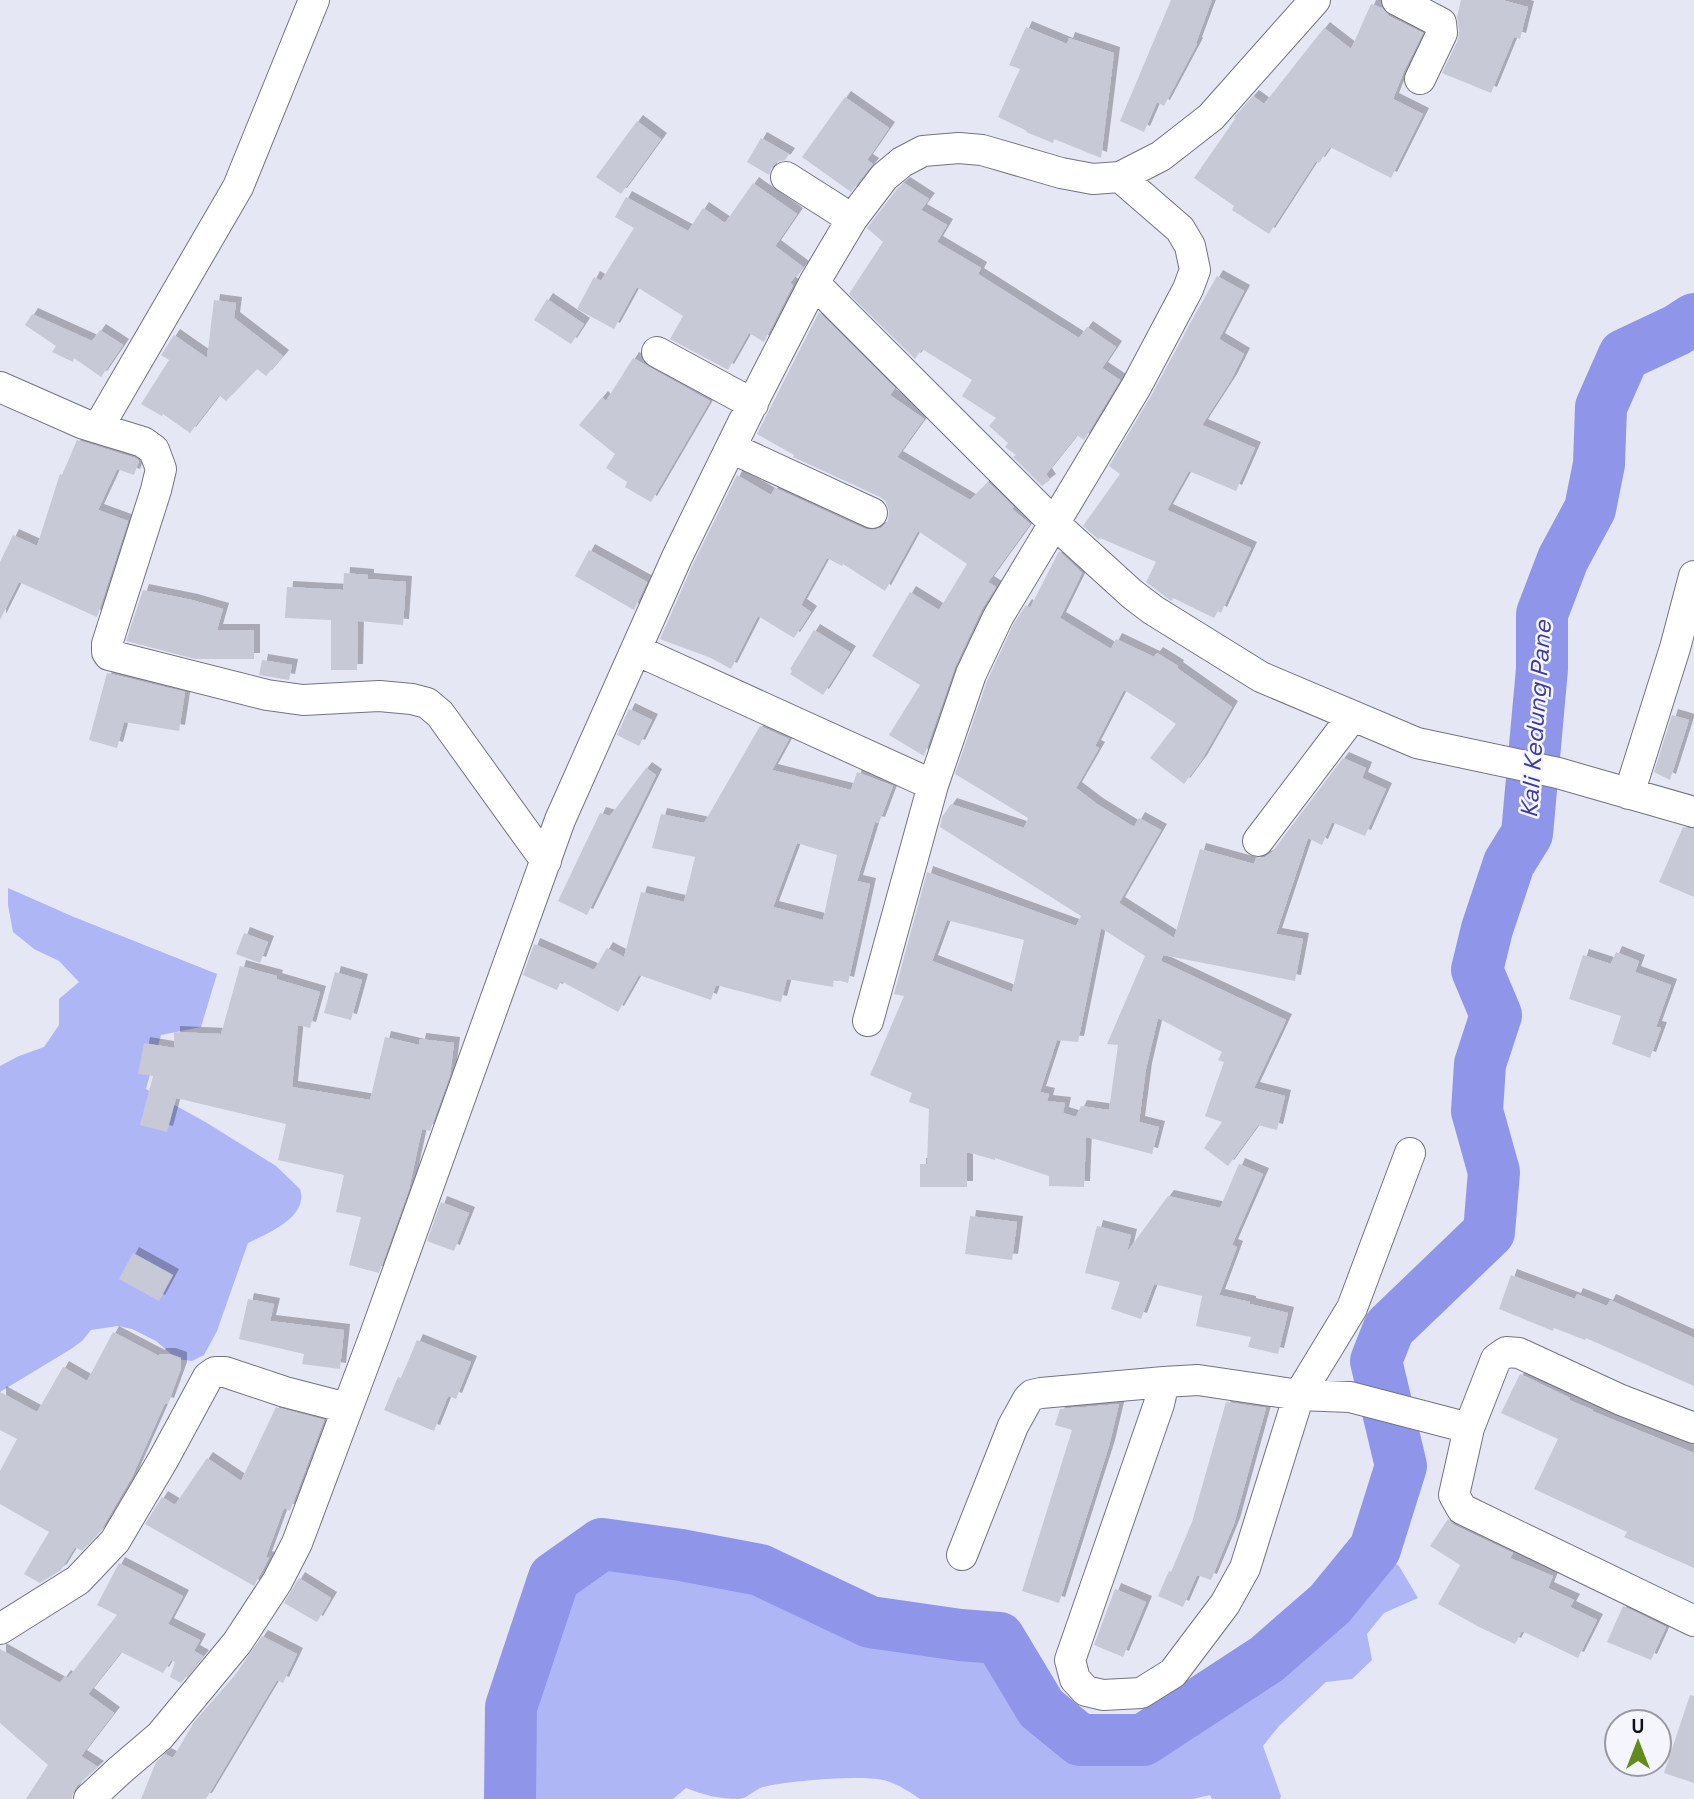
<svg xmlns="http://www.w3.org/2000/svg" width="1694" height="1799" viewBox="0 0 1694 1799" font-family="'Space Grotesk',sans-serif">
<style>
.green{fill:#afb6f6}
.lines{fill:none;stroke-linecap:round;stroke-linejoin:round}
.river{stroke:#8f96ea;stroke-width:52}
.building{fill:#c7c9d7;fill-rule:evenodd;filter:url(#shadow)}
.minor-casing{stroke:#727480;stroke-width:32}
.minor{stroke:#fff;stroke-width:30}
.labels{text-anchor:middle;stroke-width:5;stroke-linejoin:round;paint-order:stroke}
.water-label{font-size:24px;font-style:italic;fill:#3f3b9c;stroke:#f4f5fd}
</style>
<defs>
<filter id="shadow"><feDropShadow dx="6" dy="-6" stdDeviation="0" flood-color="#0004"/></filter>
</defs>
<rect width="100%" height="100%" fill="#e5e7f5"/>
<path class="green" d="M8,888L74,917L217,974L201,1027L161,1035L146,1089L207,1123L276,1166L300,1189C301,1192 302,1196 301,1200C298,1221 265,1235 248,1243L217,1331L204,1355L192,1361L177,1359L156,1341L132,1329L118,1326L91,1330L82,1341L71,1349L0,1392V1066L19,1056L44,1047L59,1025V999L79,982L59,961L34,949L13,932L8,905Z
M1384,1555L1399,1566L1418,1598L1384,1613L1367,1634L1372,1660L1352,1679L1326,1682L1279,1726L1263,1746L1281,1796L1280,1799H1212L1210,1795L1193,1799H920C910,1792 899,1785 887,1781C863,1774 788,1781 763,1787C754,1790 748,1798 739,1799C719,1799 704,1795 686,1788L673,1799H521L522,1709L563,1584L605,1556L679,1565L756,1581L867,1633L958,1646L993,1649L1032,1716L1076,1751H1147L1274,1668L1338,1612Z"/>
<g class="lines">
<path class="river" d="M510,1799L511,1707L554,1578L602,1544L681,1555L760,1570L870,1622L960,1635L999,1638L1041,1708L1080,1740H1143L1267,1659L1330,1604L1375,1549L1401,1466L1376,1361L1389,1328L1489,1232L1494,1172L1477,1111L1480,1064L1496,1015L1477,970L1487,929L1509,863L1527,834L1542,669V614L1563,559L1590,509L1599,464L1601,407L1624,355L1677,330L1694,319"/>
</g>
<path class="building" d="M1171,0H1212L1196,43L1197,44L1164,106L1157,102L1144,132L1120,121Z
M1461,0H1502L1528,7L1520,39L1514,37L1491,93L1442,73L1458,40L1459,31L1457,17Z
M1371,4L1382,8L1389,16L1423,33L1404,71L1393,99L1423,114L1391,178L1330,147L1319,163L1316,161L1269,234L1232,210L1234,206L1194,178L1235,119L1234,118L1235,116L1253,96L1264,104L1324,28L1351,49Z
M1026,27L1067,44L1069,38L1114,53L1101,158L1054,139L1053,143L1026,132L1027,131L998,117L1020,69L1009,65Z
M845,97L889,128L867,160L873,164L851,192L802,157Z
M637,121L661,139L621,194L596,177Z
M761,138L789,154L785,160L777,162L772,167L769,175L747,162Z
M753,183L797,214L775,246L803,267L790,283L793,285L764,342L749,333L728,370L670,339L683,316L637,287L614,329L577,309L594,277L601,281L634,228L615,217L626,197L688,231L703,208L725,223Z
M904,183L929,199L921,210L947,225L937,242L981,268L978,274L1079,338L1087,327L1116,347L1102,368L1120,380L1084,440L1077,435L1046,474L1050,480L1042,486L1013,457L1016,455L1005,447L1008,443L989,426L996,418L962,396L972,380L922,349L915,359L849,294L883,242L867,228L897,189Z
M1217,276L1244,291L1219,339L1244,354L1231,380L1202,425L1255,448L1236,491L1189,471L1167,510L1251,548L1221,613L1218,611L1214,618L1173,598L1171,601L1146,582L1156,562L1100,538L1099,540L1083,526L1120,474L1109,466L1151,396L1193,318Z
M547,299L584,324L571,344L534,320Z
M214,300L236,303L234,318L283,356L266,376L257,369L226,401L219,395L190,433L163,414L162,416L141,404L169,360L161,355L174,335L207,358Z
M819,312L895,388L890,395L924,419L897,457L970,500L988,482L1014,507L1012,509L1030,524L988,582L996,587L982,609L955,667L924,756L889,735L920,685L872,656L910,592L939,610L967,564L918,531L885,591L843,564L842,566L827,558L801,605L811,612L794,638L758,616L731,669L711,658L660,639L693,564L737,475L771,495L775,488L865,529L873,530L881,528L888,521L889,511L886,502L880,497L793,457L794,455L757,434Z
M32,314L92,341L100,330L123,345L101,377L74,358L73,362L52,352L56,346L25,325Z
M633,358L710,401L651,502L625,487L627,482L606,468L615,454L579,425L602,397L606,401Z
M77,440L135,458L139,461L134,475L117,469L98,510L128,521L97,617L19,582L0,620V562L13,535L37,546L60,474L62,475Z
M589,550L647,582L634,610L575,576Z
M1059,551L1082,573L1060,618L1111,649L1116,639L1154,657L1157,653L1178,666L1177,668L1232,707L1201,761L1184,784L1150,758L1176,724L1145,703L1124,690L1095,746L1099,748L1076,788L1097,804L1134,827L1139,818L1161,830L1119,903L1174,938L1200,849L1254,864L1256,858L1265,857L1272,852L1343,758L1366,768L1362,778L1386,789L1365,836L1332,822L1322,845L1308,838L1276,934L1303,939L1295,981L1163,955L1161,961L1286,1020L1254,1088L1285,1096L1277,1130L1258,1125L1228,1166L1204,1148L1222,1122L1205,1116L1224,1062L1218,1060L1222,1052L1158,1018L1146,1069L1139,1122L1159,1127L1152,1154L1086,1137L1084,1187L1049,1186V1176L995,1158V1160L967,1152V1187H920V1164H927L929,1109L909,1102L912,1093L870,1075L904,996L894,994L927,872L1076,926L1081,916L940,827L942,817L951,804L1024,828L1028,818L955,774L987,681L1013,625L1026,605L1030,608ZM947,920L1024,940L1012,992L932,961ZM1101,928L1145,956L1107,1044L1118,1045L1109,1110L1081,1106L1076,1117L1063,1113L1065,1103L1047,1101L1049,1094L1040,1092L1057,1040L1078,1042Z
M344,573L368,575V579L406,582L403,625L358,621L357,670H331V620L285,618L287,587L343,590Z
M143,590L192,600L223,609L217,630H254V659H195L126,641Z
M814,630L850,652L823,695L790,674L792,671L790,669Z
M262,660L292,665L289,680L259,675Z
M107,673L185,692L179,731L124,722L117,748L89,740Z
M629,709L652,720L639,746L617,735Z
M1672,715L1689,720L1670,780L1654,772Z
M760,726L789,739L772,770L851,790L857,772L893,786L879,823L875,822L857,881L870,884L848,983L834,979L833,987L787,979L781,1002L716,985L711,1000L639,975L618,1012L561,981L557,990L523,975L534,944L594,970L607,948L624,957L641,892L684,902L695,857L652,848L661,814L704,823ZM797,843L837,855L823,920L773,907Z
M646,768L656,775L587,915L558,901L600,813L610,816Z
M1683,827L1694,829V897L1659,882Z
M244,933L268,942L260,963L236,954Z
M1616,952L1639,961L1635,972L1671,985L1656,1027L1661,1028L1650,1058L1612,1044L1621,1016L1569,999L1583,955L1611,964Z
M240,966L277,976L276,979L320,992L310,1028L298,1025L292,1087L370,1100L385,1037L419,1045L420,1039L454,1043L450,1075L430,1131L422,1129L409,1189L379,1273L349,1265L361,1217L336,1212L344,1175L278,1160L286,1124L176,1098L167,1132L140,1125L153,1076L138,1074L144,1043L174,1048V1032L221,1034Z
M335,972L362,980L351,1020L324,1013Z
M1239,1164L1263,1174L1232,1245L1237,1247L1219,1295L1250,1302V1304L1288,1313L1278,1354L1248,1347L1251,1337L1196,1326L1202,1296L1154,1284L1141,1319L1111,1309L1120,1282L1085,1273L1097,1226L1131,1235L1127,1252L1168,1196L1220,1208Z
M441,1202L469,1213L454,1251L427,1241Z
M970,1216L1017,1222L1012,1260L965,1254Z
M133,1253L173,1275L159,1301L119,1279Z
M1511,1275L1575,1299L1577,1294L1607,1306L1610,1300L1694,1338V1386L1586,1338L1585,1340L1554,1328L1553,1331L1499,1309Z
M248,1299L274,1304L270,1321L344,1330L340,1369L302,1364L304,1354L239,1339Z
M113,1332L159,1356L160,1354H170L181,1358V1368L168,1404L165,1403L132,1477L101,1530L82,1551L75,1547L61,1570L40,1583L24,1574L49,1532L0,1504V1471L17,1439L0,1430V1392L37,1412L63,1367L87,1381Z
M417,1340L471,1362L456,1399L448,1396L434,1431L384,1410L398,1377L401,1378Z
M1520,1374L1570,1398L1569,1400L1593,1410L1592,1411L1694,1453V1568L1624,1537L1627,1532L1534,1489L1558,1439L1501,1413Z
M1226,1402L1266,1408L1234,1524L1211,1580L1197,1575L1183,1607L1158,1596L1169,1571L1171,1572L1192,1522Z
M1119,1404L1109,1446L1059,1603L1022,1591L1072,1430L1055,1425L1060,1409L1081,1407L1085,1408L1086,1407Z
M276,1407L324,1420L290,1511L284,1508L266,1557L269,1558L254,1586L145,1524L162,1497L175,1505L207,1458L241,1481Z
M1448,1519L1454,1525L1513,1553L1510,1558L1553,1576L1548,1588L1574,1600L1570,1607L1597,1620L1578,1658L1522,1631L1515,1644L1479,1627L1438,1604L1460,1565L1430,1546Z
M119,1563L183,1596L168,1624L200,1640L194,1651L203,1656L181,1683L170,1677L175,1662L171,1660L163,1673L121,1652L88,1694L114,1713L81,1756L98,1767L77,1786L73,1793L72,1799H26L48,1765L0,1723V1649L60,1683L65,1676L68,1678L117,1615L97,1605Z
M299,1578L331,1598L317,1622L284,1603Z
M1115,1589L1146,1602L1123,1657L1094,1645Z
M1623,1606L1666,1627L1651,1660L1607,1642Z
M262,1636L297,1654L283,1683L277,1680L206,1799H141L156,1762L165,1754L173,1758L194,1722L235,1675Z
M1690,1695L1694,1696V1783L1664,1773Z"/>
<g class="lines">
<g class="minor-casing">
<path id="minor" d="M1397,0L1441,23L1442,33L1420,79
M786,177L852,219
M814,283L1055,524L1132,594L1153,610L1261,677L1417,743L1558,773L1694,812
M657,352L753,404
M0,387L84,424L143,442L154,450L161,469L156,490L107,644V652L109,655L267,695L303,700L379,696L412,699L427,703L440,714L546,861
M98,428L238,187L314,0
M731,448L872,513
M636,650L933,785
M1629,794L1675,648L1694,576
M1258,841L1352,717
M868,1021L933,785L971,674L998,617L1136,387L1188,289L1195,270L1190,246L1180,229L1120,177
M1410,1153L1352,1308L1299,1395L1245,1568L1225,1604L1173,1673L1141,1693L1103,1695L1086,1691L1075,1679L1070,1660L1159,1404L1164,1382L1198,1380L1299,1395L1350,1397L1469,1428
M1694,1428L1621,1400L1519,1353L1506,1352L1496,1359L1469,1428L1454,1495L1462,1509L1694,1621
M962,1555L1013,1426L1028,1399L1032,1395L1041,1393L1164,1382
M0,1629L78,1580L115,1541L163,1460L208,1377L215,1372H225L285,1392L347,1408
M89,1799L119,1771L160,1736L237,1643L277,1582L297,1543L376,1332L560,820L677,557L757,394L814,283L852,219L884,177L902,162L923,151L959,148L982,150L1061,173L1093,179L1120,177L1161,156L1211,117L1315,0"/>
</g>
<use href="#minor" class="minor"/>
</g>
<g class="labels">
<g class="water-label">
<text transform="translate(1536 719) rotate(-86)" y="8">Kali Kedung Pane</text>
</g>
</g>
<g transform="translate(1638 1743)"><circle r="33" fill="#f4f5fd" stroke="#9899a0" stroke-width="2"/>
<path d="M0-5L12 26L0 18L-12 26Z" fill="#618c1b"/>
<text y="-10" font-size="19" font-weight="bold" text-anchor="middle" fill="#0f1014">U</text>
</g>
</svg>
